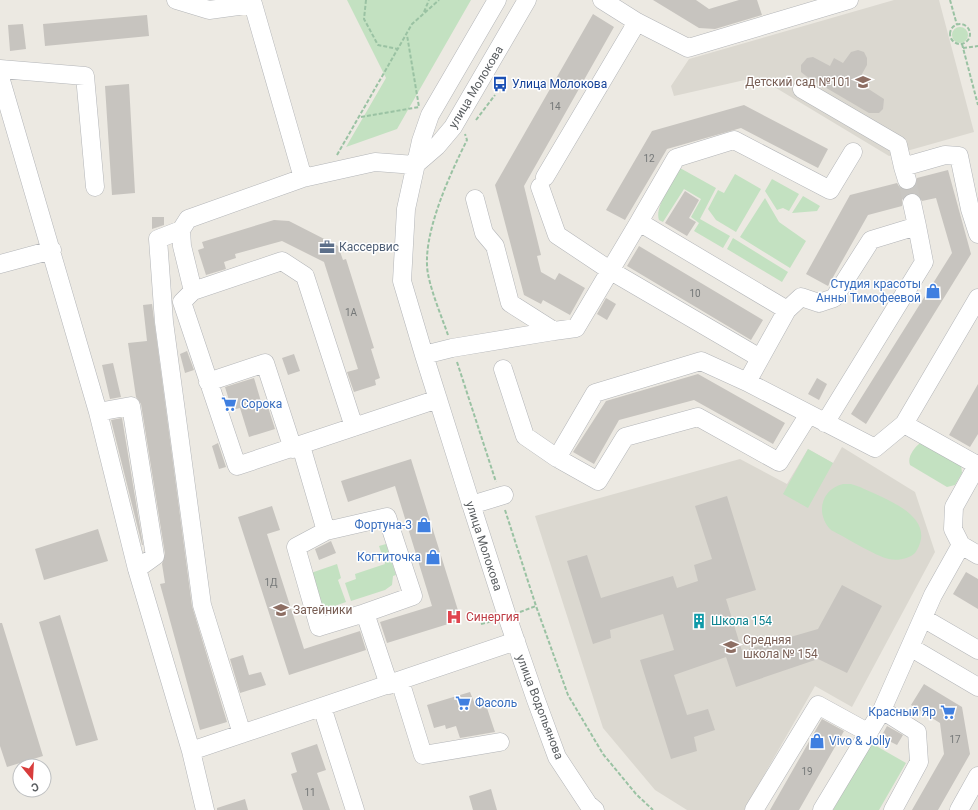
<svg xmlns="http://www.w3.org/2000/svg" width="978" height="810" viewBox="0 0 978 810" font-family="Roboto,sans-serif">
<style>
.education{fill:#dbd8d0}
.green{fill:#c3e1c1}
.building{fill:#c7c4bf}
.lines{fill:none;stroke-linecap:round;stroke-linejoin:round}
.minor-tunnel{stroke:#c8c6c2;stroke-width:18;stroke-dasharray:18 9;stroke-linecap:butt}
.minor-casing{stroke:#b3b5b8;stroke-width:19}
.path{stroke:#9ac2a3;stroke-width:2;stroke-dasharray:4 2;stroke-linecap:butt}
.minor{stroke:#fff;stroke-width:18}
.labels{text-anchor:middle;stroke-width:3;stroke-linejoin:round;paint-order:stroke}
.number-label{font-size:10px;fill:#757878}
.education-label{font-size:12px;fill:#785e54;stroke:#fff;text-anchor:start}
.transit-label{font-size:12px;fill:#164399;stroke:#fff;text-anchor:start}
.street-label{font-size:12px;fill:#5a5e61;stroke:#fff}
.service-label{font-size:12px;fill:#4e5e75;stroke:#fff;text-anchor:start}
.shop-label{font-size:12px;fill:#366cbe;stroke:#fff;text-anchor:end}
.health-label{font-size:12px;fill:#be3a42;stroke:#fff;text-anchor:start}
.culture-label{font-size:12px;fill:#0d838f;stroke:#fff;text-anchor:start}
</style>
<rect width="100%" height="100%" fill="#ece9e2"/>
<path class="education" d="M894,0H939L974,132L889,156L758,77L674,96L671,86L689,59Z
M842,447L915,492L935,552L852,707L815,686L744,810H687L655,790L603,728L535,516L740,459L787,484L808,449L833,463Z"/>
<path class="green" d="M347,0H471L397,129L346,147L386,78Z
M952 35a8 8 0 1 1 16 0a8 8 0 1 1-16 0Z
M680,168L716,188L700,219L730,236L723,248L694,231L699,223L691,217L701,199L684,189L663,222L659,220C654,207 674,180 680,168Z
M735,174L761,189L736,232L716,220L708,209L718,190L724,193Z
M772,179L799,194L789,211L783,208L777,210L765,191Z
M803,196L820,206L817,211L792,213Z
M765,198L779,222L806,241L790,268L740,237Z
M733,238L788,272L782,282L727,249Z
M920,443L961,464L962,473L955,485L947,487L910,465C907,457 914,448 920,443Z
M808,449L833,463L808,508L783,494Z
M843,484H851L860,487C880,497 925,511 921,539C920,544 918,549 915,553C909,559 897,561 889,559C875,556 845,537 831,530C815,514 821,489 843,484Z
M386,544L396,575L393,576L392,585L385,590L351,601L345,583L356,579L355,574L385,564L379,546Z
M337,564L341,578L338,580L346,602L326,609L321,607L308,574Z
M871,743L906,763L879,810H833Z"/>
<path class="building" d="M653,0H696L709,9L739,0H757L762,15L715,29L699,28Z
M593,14L614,27L524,186L541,255L537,256L541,272L555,280L559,273L585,288L570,315L543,300L541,304L524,295L495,185Z
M147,15L149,36L45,46L43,24Z
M23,24L26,49L10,51L8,25Z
M858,50L864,52L867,58V65L862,74L872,79L867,88L884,99L883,109L879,113H869L806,76L801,72V65L807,58L813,57L830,66L834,58L843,63L851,52Z
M129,84L135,193L112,195L105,86Z
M744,105L828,149L818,168L741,128L667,149L625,220L606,210L652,131Z
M948,170L971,254L866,424L851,414L952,253L936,198L922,201L916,193H909L902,199V206L868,215L828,286L806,274L850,195L897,183L900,188L910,190L915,187L917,178Z
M685,191L699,200L689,218L696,222L687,236L665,223Z
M152,217H164V225L152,229Z
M274,220L289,221L338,246L343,260L346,259L374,348L371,349L380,378L375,380L376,385L354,392L347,372L358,369L324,262L282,241L235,254L236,258L224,262L226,269L206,275L198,250L204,248L202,242Z
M639,246L763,320L751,340L627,266Z
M606,298L616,304L607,320L597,314Z
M152,304L192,606L227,722L200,730L160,584L165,583L162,564L165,554L141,404L136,397L128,343L147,341L143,305Z
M187,351L194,370L185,373L180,354Z
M294,354L300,371L288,375L282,358Z
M113,363L121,397L110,399L102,365Z
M698,374L785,423L773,444L694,400L619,420L594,464L573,452L606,401Z
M254,378L262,405L267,404L275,429L249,437L240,408L232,410L225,387Z
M817,378L827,384L819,400L808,394Z
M978,384V434L970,447L949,435Z
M122,418L143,545H142L111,420Z
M218,443L226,467L219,469L212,446Z
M411,459L461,620L387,643L380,622L432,606L395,486L348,502L341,481Z
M727,496L756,590L726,599L742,651L818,629L842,585L882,606L847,673L818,659L736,687L726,657L674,675L687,715L708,709L715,730L694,737L697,751L671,759L640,660L674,650L663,614L610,630L611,638L593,644L567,561L587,555L601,598L673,576L677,588L698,581L694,565L712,559L695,506Z
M272,506L280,530L267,534L304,649L360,631L366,650L289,675L238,517Z
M98,529L108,561L44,580L35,549Z
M331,541L336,553L319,560L315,549Z
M966,572L978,579V609L953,594Z
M60,615L98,740L76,746L39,622Z
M0,623H2L43,756L7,767L0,746Z
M243,655L249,675L261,672L266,685L240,693L230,659Z
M924,684L962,707L970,754L938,810H912L944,754L940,723L911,705Z
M470,692L474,702L484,699L495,732L460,738L456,726L446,729L445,725L434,728L427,705Z
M822,719L844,731L799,810H770Z
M887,726L903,735L897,745L881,737Z
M317,744L326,770L317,773L330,810H303L291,774L297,772L291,753Z
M491,789L497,810H473L469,796Z
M245,799L248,810H217V808Z"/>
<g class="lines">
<path class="minor-tunnel" d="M907,180L912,203"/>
<g class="minor-casing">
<path id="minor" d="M176,0L209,10L253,4L303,178
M497,0L430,115L421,141L406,209L402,281L424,355L470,501L507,616L536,700L557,757L588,804L595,810
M602,0L637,22L688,48L849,0
M0,69L85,76L95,187
M0,77L98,412L137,569L191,751L205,810
M802,89L898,145L903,167
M415,165L437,146L453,127L527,0
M545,177L637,22
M907,180L903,167L945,155L959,156L970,209L978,234
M540,187L557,235L611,271L760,358
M475,199L484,233L495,246L510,303L554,331L576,328L639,222
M912,203L917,226
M181,230L158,239L164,322L202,605L242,734
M0,264L52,250
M193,291L182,246L181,230L188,219L303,178L375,162L415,165
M787,310L639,222L676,158L734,140L830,190L853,152
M424,355L452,348L554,331
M503,369L525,436L557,458
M208,382L265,363L293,449L301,446L326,531L296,547L319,627L365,613
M747,382L787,310L801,297L819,303L834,298L871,240L917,226L924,262L825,423
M98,412L131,406L155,556L137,569
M809,414L779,462L698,417L625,437L598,481L557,458L595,393L701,361L747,382L875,448L904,424L978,298
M904,424L977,465
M354,427L305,276L282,261L193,291L182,302L237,466L438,399
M471,505L504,495
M326,531L387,517L413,596L365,613L389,685
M961,545L978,555
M923,618L978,650
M910,647L978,687
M400,681L423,755L500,742
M322,707L355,810
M882,710L917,732L919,762L893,810
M191,751L516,641
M754,810L818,705L869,733
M822,810L882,710L933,595L961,545L953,529L954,507L978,464
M959,810L978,776"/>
</g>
<path class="path" d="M366,0L364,19L378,45L398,49
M950,0L957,25
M424,12L429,0
M950 34a10 10 0 1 1 20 0a10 10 0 1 1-20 0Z
M962,44L978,105
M963,48L978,46
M361,117L419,107L407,35
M476,120L495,95
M337,155L412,24L439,0
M448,335C441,315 432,294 428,274C421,236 450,174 467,140L465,134
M457,362L496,482
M505,510L536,606L568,695L603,754L636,794L653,810
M520,612L536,606
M481,624L493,621"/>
<use href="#minor" class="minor"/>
</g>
<defs>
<g id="school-bare" transform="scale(1.2)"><path d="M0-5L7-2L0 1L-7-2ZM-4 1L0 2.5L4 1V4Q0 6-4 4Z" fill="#8d6e63" stroke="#fff" stroke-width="2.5" paint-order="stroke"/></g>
<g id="bus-bare" transform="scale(1.2)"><path d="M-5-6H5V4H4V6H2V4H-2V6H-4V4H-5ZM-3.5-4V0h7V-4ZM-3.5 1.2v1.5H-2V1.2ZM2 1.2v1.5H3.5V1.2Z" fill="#1a4fb4" stroke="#fff" stroke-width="2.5" paint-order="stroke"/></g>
<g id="office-bare" transform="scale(1.2)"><path d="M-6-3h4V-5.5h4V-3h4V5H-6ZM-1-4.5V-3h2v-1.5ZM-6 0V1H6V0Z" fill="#5c6f8a" stroke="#fff" stroke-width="2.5" paint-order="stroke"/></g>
<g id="shop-bare" transform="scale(1.2)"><path d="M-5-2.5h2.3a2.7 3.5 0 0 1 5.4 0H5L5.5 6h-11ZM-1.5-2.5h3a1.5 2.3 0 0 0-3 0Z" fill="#3f7fe0" stroke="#fff" stroke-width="2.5" paint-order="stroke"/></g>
<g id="supermarket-bare" transform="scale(1.2)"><path d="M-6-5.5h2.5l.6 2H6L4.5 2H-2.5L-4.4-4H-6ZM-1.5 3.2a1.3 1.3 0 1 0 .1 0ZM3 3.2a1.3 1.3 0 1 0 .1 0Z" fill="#3f7fe0" stroke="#fff" stroke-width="2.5" paint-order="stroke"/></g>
<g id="hospital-bare" transform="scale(1.2)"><path d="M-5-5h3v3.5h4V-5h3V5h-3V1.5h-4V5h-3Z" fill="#e0444e" stroke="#fff" stroke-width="2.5" paint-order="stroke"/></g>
<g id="building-bare" transform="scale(1.2)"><path d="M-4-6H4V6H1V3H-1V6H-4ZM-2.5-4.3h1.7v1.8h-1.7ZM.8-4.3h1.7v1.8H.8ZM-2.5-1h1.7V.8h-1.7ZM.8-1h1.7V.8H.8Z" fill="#0f9aa8" stroke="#fff" stroke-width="2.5" paint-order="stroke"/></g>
</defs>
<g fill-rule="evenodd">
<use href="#school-bare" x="863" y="82"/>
<use href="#bus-bare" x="500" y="84"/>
<use href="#office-bare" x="327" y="247"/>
<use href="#shop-bare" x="933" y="291"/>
<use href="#supermarket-bare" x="229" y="404"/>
<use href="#shop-bare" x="424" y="525"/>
<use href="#shop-bare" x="433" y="557"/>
<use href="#school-bare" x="281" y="610"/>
<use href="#hospital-bare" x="454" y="617"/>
<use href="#building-bare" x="699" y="621"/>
<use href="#school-bare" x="731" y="647"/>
<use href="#supermarket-bare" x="463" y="703"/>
<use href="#supermarket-bare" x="948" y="712"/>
<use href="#shop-bare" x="817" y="741"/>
</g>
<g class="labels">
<g class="number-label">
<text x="555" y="110">14</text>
<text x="649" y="162">12</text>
<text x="695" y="297">10</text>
<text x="351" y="316">1А</text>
<text x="271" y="586">1Д</text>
<text x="955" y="743">17</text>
<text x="807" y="775">19</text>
<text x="310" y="796">11</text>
</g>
<g class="education-label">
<text x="851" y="86" text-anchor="end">Детский сад №101</text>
<text x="293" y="614">Затейники</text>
<text x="743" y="644">Средняя<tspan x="743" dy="14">школа № 154</tspan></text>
</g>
<g class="transit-label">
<text x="512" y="88">Улица Молокова</text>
</g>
<g class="street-label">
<text transform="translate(476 87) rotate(-59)" y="4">улица Молокова</text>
<text transform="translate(484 546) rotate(72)" y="4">улица Молокова</text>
<text transform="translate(540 707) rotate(69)" y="4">улица Водопьянова</text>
</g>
<g class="service-label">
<text x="339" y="251">Кассервис</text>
</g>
<g class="shop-label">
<text x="921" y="288">Студия красоты<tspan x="921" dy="14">Анны Тимофеевой</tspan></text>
<text x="241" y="408" text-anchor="start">Сорока</text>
<text x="412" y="529">Фортуна-3</text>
<text x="421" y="561">Когтиточка</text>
<text x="475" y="707" text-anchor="start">Фасоль</text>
<text x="936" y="716">Красный Яр</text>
<text x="829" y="745" text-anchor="start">Vivo &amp; Jolly</text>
</g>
<g class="health-label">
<text x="466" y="621">Синергия</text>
</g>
<g class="culture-label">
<text x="711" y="625">Школа 154</text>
</g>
</g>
<g transform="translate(32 778) rotate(162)"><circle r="19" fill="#ffffff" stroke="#bdbfc0"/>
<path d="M0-3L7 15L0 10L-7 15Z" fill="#d83d3c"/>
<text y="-6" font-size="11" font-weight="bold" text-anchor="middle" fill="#5a5e61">С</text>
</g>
</svg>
